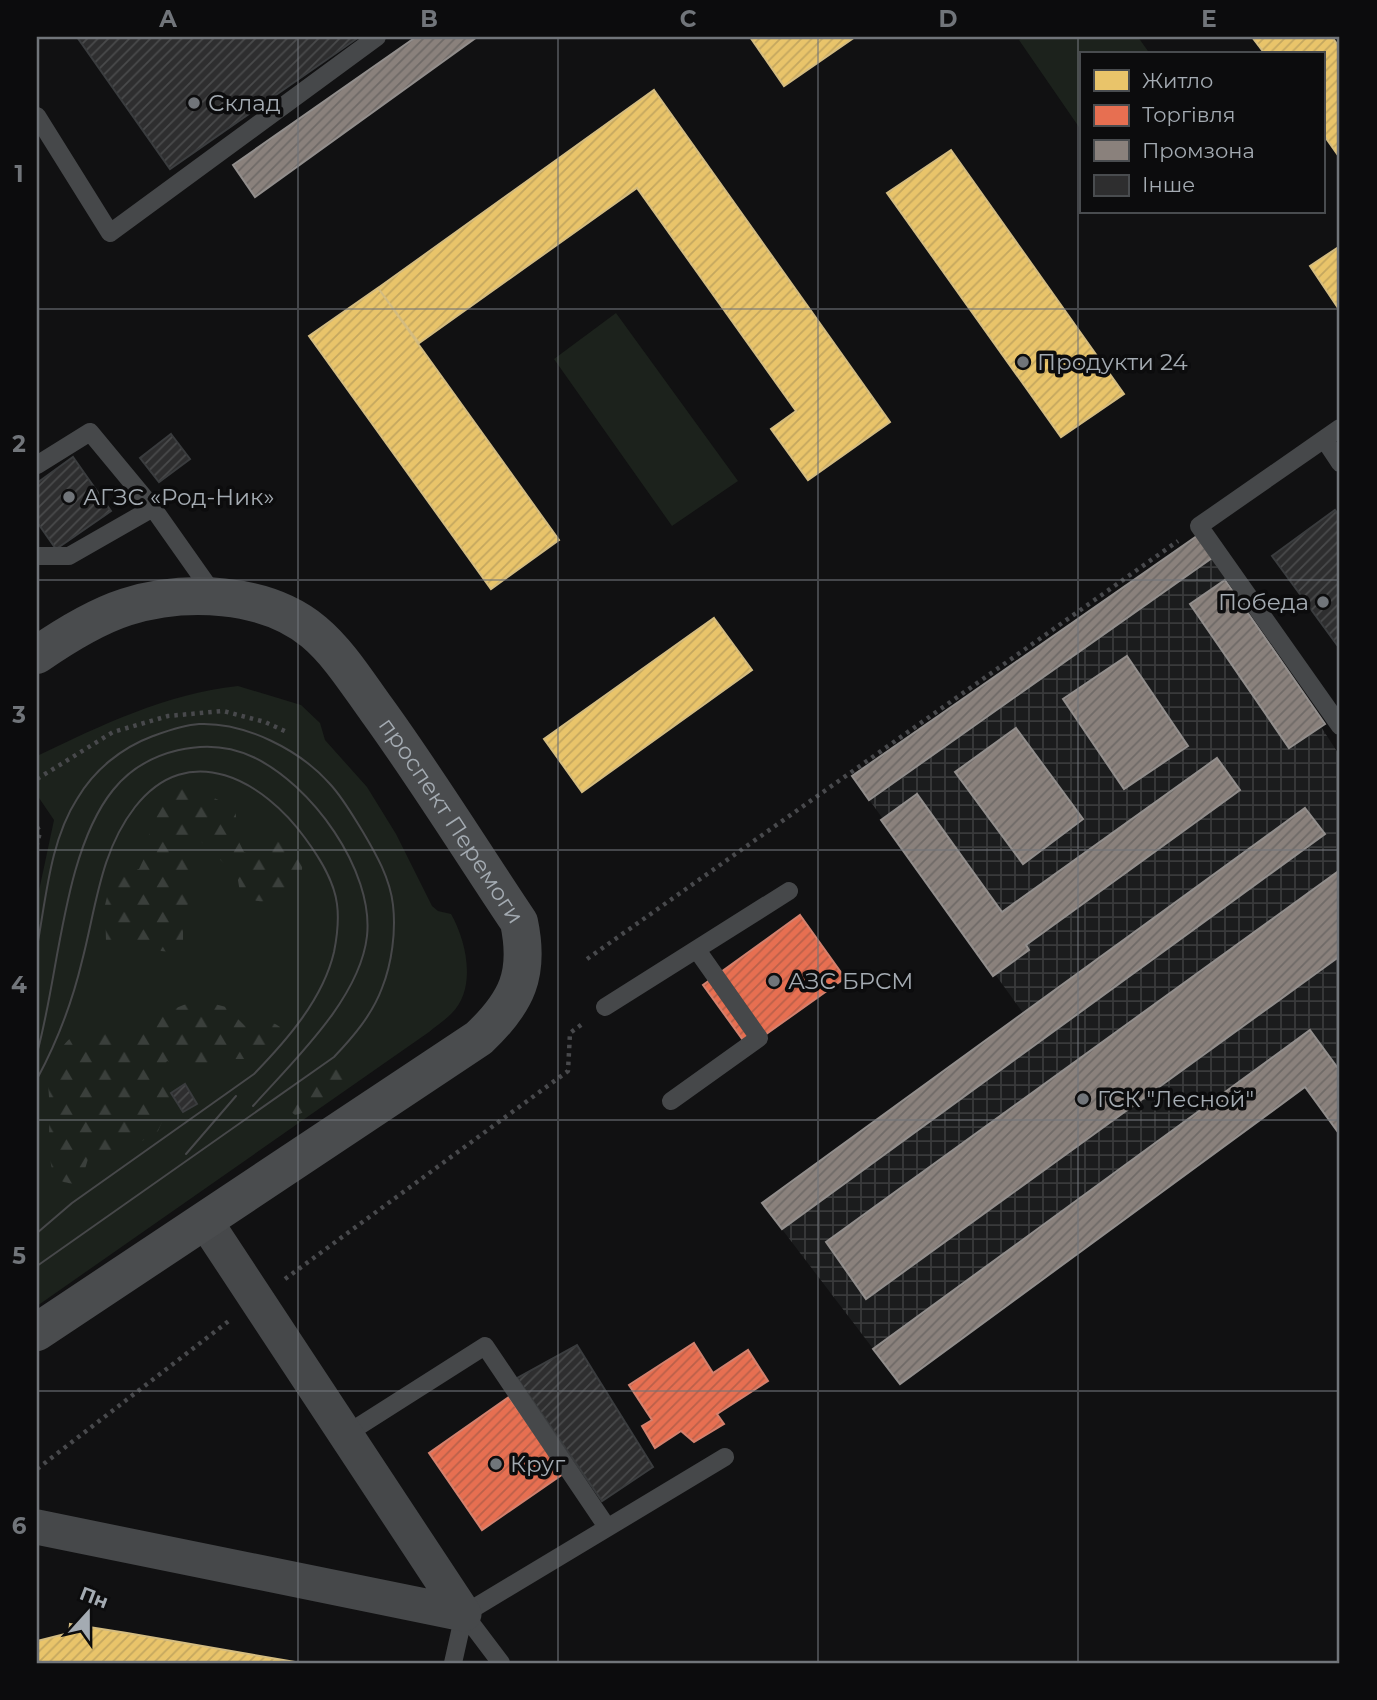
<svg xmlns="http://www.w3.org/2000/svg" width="1377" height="1700" viewBox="0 0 1377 1700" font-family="Montserrat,sans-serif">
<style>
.industrial{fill:url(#industrial-grid)}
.green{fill:#1c221c}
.forest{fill:url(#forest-firs)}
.homes{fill:url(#homes-hatch);stroke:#d4bc80;stroke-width:2}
.shops{fill:url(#shops-hatch);stroke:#d3816e;stroke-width:2}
.industry{fill:url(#industry-hatch);stroke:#928e8c;stroke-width:2}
.building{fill:url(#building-hatch);stroke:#3a3c3e;stroke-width:2}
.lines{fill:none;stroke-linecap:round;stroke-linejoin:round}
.path{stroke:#48494c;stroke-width:4.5;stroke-dasharray:3.5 5;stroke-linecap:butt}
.lane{stroke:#46484a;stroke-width:18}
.street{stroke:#46484a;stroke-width:35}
.secondary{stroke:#4a4c4e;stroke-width:38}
.tram{stroke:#47484a;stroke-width:2}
.grid{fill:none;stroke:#71757a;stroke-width:2;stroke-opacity:0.55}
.poi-dot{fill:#71757a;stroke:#0c0c0d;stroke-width:2.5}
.labels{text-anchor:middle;stroke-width:7;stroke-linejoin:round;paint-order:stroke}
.poi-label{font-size:23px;fill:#a4abb2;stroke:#0c0c0d;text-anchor:start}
.street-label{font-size:23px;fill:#a4abb2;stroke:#0c0c0d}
.neatline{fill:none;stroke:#71757a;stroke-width:2.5}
.grid-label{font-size:23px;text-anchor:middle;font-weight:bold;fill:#71757a}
</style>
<defs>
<pattern id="industrial-grid" width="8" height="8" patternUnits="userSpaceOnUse" patternTransform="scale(1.75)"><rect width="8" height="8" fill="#1b1c1d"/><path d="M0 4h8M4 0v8" fill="none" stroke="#393a3b"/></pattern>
<pattern id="forest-firs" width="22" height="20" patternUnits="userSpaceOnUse" patternTransform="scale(1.75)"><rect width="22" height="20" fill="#1c221c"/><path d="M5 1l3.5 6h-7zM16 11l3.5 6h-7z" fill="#3a3f3b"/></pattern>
<pattern id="homes-hatch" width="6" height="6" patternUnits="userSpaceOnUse" patternTransform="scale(1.75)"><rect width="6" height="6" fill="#e9c46a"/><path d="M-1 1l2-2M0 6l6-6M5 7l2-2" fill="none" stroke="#c4a75f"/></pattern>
<pattern id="shops-hatch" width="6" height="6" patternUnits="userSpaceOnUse" patternTransform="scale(1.75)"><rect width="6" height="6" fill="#e76f51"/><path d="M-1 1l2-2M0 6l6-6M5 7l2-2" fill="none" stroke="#ba604a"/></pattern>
<pattern id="industry-hatch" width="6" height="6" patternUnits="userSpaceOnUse" patternTransform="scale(1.75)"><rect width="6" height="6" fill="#8a817c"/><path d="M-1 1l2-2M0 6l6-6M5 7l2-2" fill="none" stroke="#6f6a67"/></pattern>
<pattern id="building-hatch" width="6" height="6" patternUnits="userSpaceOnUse" patternTransform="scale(1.75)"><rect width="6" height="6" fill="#2e2e2f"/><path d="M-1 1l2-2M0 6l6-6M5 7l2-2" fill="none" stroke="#494a4b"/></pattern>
</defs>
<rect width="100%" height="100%" fill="#111112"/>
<path class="industrial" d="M1197,536L1340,756V1135L1305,1087L900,1384L762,1203L1023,1013L852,776Z"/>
<path class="green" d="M1024,37H1138L1150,54H1081V130L1019,40Z
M616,313L738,481L672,526L554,359Z
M238,686L301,705L320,723L325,740L367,787L396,834L432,906L438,911L451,914C467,942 477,989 451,1014C444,1021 436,1026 429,1032L37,1306V900L54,820L37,795V756C102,725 165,694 238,686Z"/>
<path class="forest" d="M197,786L208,795L235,808L239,842L244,852L256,856L272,833C299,838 305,855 301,880C280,894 267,913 240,892L236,869L229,868L193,834L182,841L178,850L195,882L183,919V953L161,951L147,940L137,945L114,947L106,941L105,905L114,869H139L145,856L155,804L175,789Z
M203,1001L226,1007L248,1029C261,1022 267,1018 280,1027L278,1040L254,1059H229L204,1069L193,1070L167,1061L161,1070L172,1089L170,1104L158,1131L142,1141L88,1159L82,1179L75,1184C68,1183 59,1182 55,1176C44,1158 53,1105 47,1081C53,1066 60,1043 75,1035C89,1029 108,1037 124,1033C156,1026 168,1004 203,1001Z
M331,1068L343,1071L346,1079C337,1090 308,1114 295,1115L290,1111V1098Z"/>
<path class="homes" d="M750,37H855L784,86Z
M1252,37H1332L1340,48V158L1323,134V54H1265Z
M654,90L890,422L808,480L771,429L796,411L637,188L419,343L378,288Z
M951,150L1124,394L1061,437L887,193Z
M1340,246V311L1310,266Z
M378,288L559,540L491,589L309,336Z
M714,618L752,670L582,792L544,739Z
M70,1624L127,1633L301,1663H37V1641L69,1633Z"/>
<path class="shops" d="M800,915L845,978L748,1047L703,985Z
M694,1343L713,1373L748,1350L768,1381L717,1414L724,1424L694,1442L681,1431L655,1448L642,1426L652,1420L629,1385Z
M509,1397L563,1474L482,1530L429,1453Z"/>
<path class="industry" d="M416,37H477L255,197L233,165Z
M1197,536L1212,558L869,800L852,776Z
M1225,580L1325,724L1289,748L1190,604Z
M1127,656L1188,746L1124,789L1063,699Z
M1016,728L1083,819L1023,864L955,772Z
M1217,758L1240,790L1026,945L1029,950L993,976L881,820L917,794L1002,912Z
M1305,808L1325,834L782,1229L762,1203Z
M1340,870V956L866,1299L826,1242Z
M1310,1030L1340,1071V1135L1305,1087L900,1384L873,1349Z"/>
<path class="building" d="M77,37H359L170,169Z
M171,434L190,459L159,482L140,458Z
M73,457L111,511L56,549L37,522V483Z
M1335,510L1340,517V649L1272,556Z
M185,1084L197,1104L183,1112L171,1093Z
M577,1345L653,1467L602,1501L517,1378Z"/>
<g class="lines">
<path class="path" d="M37,779L113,732L168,716L223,711L265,722L289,733
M37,827L40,832L37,844
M587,959L1178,541
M285,1279L568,1071L570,1033L585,1022
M37,1469L230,1320"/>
<path class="lane" d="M37,116L110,233L377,37
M1340,428L1199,526L1340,726
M1324,439L1340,463
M37,465L90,432L153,508L215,596
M37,556H69L153,508
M605,1007L789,891
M671,1101L759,1038L697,950
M345,1435L485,1346L607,1527
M464,1614L501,1663
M453,1663L464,1614L725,1457"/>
<path class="street" d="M37,1527L464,1614L205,1221"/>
<path class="secondary" id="s1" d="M37,655C63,637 95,617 126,607C184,589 265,591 314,632C339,653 358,684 377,710C427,779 472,852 519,922C530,974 517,1002 479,1038L37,1332"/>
<path class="tram" d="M37,947C46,899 50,841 77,799C94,770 121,748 153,736C167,731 183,725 199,724C245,722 300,750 330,784C343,798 353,816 363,832C376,854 390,878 393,905C396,931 392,963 382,988C372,1015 353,1037 334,1057L37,1266
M37,1053C59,975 63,852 113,790C145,750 207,735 253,757C311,784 374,870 367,936C360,999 293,1061 253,1106
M37,1079C57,1042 72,1003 82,961C96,908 100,852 135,807C189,738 264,781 305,838C319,857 334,880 337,904C339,919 337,937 334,952C323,999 287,1040 254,1074L72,1203L37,1233
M186,1154L236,1096"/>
</g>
<path class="grid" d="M298,37V1663M558,37V1663M818,37V1663M1078,37V1663M37,309H1340M37,580H1340M37,850H1340M37,1120H1340M37,1391H1340"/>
<g class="poi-dot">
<circle cx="194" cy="103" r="7"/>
<circle cx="1023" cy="362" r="7"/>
<circle cx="69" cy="497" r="7"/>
<circle cx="1323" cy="602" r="7"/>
<circle cx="774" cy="981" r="7"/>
<circle cx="1083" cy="1099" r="7"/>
<circle cx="496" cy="1464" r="7"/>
</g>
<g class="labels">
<g class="poi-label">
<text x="208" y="111">Склад</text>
<text x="1037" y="370">Продукти 24</text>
<text x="83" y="505">АГЗС «Род-Ник»</text>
<text x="1309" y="610" text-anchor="end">Победа</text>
<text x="788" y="989">АЗС БРСМ</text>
<text x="1097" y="1107">ГСК "Лесной"</text>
<text x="510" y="1472">Круг</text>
</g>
<g class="street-label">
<text dy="8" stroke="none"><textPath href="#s1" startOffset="532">проспект Перемоги</textPath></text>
</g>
</g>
<rect width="1377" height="1700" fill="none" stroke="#0c0c0d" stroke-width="77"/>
<rect x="1080" y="52" width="245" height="161" fill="#0c0c0d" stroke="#494c4f" stroke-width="2"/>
<rect x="1094" y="70" width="35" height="21" fill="#e9c46a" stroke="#494c4f" stroke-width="2"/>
<text x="1142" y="88" font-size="21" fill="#a4abb2">Житло</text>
<rect x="1094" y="105" width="35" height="21" fill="#e76f51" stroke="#494c4f" stroke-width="2"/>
<text x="1142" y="122" font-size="21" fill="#a4abb2">Торгівля</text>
<rect x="1094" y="140" width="35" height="21" fill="#8a817c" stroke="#494c4f" stroke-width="2"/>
<text x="1142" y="158" font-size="21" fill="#a4abb2">Промзона</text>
<rect x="1094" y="175" width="35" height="21" fill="#2e2e2f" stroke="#494c4f" stroke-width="2"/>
<text x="1142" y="192" font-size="21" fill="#a4abb2">Інше</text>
<g transform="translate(88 1613) rotate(21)" stroke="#0c0c0d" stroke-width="5" paint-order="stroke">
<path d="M0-5L12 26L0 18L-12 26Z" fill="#a4abb2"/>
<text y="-10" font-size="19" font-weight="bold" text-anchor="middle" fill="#a4abb2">Пн</text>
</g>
<rect x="38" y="38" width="1300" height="1624" class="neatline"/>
<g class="grid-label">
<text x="168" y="27">A</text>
<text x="429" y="27">B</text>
<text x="688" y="27">C</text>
<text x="948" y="27">D</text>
<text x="1209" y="27">E</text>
<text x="19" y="182">1</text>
<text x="19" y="452">2</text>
<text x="19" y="723">3</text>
<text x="19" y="993">4</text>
<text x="19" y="1264">5</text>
<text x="19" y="1534">6</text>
</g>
</svg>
